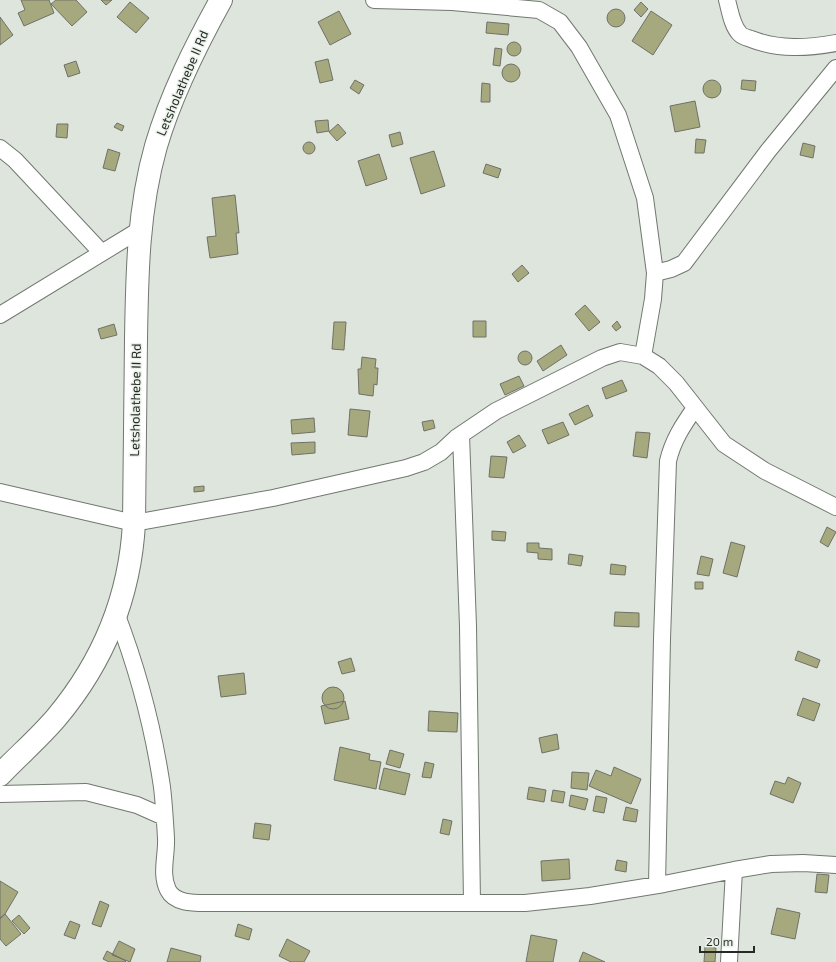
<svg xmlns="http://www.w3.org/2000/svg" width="836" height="962" viewBox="0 0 836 962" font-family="'Exo 2',sans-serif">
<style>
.building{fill:#a6a97d;stroke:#707168}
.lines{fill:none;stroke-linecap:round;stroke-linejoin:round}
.street-casing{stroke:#717870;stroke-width:18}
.secondary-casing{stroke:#717870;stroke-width:24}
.street{stroke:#fff;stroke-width:16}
.secondary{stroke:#fff;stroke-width:22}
.labels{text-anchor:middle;stroke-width:3;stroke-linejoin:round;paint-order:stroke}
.street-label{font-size:13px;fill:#262926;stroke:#ebf2ea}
</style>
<rect width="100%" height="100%" fill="#dee5dd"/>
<path class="building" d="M21,0H49L54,13L24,26L18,13L25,10Z
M56,0H76L87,12L72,26L51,4Z
M101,0H112L106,5Z
M130,2L149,18L136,33L117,17Z
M641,2L648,9L641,17L634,10Z
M607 18a9 9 0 1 1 18 0a9 9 0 1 1-18 0Z
M339,11L351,34L330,45L318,22Z
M651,11L672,25L653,55L632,41Z
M0,17L13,35L0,45Z
M487,22L509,24L508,35L486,33Z
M507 49a7 7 0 1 1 14 0a7 7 0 1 1-14 0Z
M495,48L502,49L500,66L493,65Z
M328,59L333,80L320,83L315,62Z
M76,61L80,73L68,77L64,65Z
M502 73a9 9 0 1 1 18 0a9 9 0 1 1-18 0Z
M355,80L364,85L359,94L350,88Z
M742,80L756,81L755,91L741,89Z
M703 89a9 9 0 1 1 18 0a9 9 0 1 1-18 0Z
M482,83L490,84V102H481Z
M695,101L700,127L675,132L670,106Z
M328,120L329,131L317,133L315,121Z
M117,123L124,126L122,131L114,127Z
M57,124H68L67,138L56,137Z
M338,124L346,133L337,141L329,132Z
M400,132L403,144L392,147L389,135Z
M696,139L706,140L704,153H695Z
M303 148a6 6 0 1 1 12 0a6 6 0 1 1-12 0Z
M803,143L815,146L813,158L800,155Z
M108,149L120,153L115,171L103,168Z
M434,151L445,186L421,194L410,158Z
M379,154L387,179L366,186L358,161Z
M486,164L501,169L498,178L483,173Z
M235,195L239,233H236L238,254L210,258L207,237L216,236L212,198Z
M522,265L529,273L518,282L512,274Z
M585,305L600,322L589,331L575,314Z
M473,321H486V337H473Z
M617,321L621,327L616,331L612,326Z
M334,322H346L344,350L332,349Z
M114,324L117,335L101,339L98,329Z
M561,345L567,355L543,371L537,361Z
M518 358a7 7 0 1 1 14 0a7 7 0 1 1-14 0Z
M362,357L376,359L375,368H378L377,385L374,384L373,396L359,394L358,369H361Z
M519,376L524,386L505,395L500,384Z
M622,380L627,391L606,399L602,388Z
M588,405L593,416L575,425L569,414Z
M350,409L370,411L367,437L348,435Z
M314,418L315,432L292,434L291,420Z
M433,420L435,428L424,431L422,422Z
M563,422L569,435L548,444L542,430Z
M636,432L650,433L647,458L633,456Z
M519,435L526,446L513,453L507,442Z
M315,442V453L292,455L291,443Z
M491,456L507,457L504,478L489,477Z
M204,486V491L194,492V487Z
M827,527L836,532L828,547L820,542Z
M492,531L506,532L505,541L492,540Z
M731,542L745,546L737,577L723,573Z
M527,543H539V548L552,549V560L538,559V553L527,552Z
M569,554L583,556L581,566L568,564Z
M701,556L713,559L709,576L697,574Z
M611,564L626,566L625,575L610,574Z
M695,582H703V589H695Z
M615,612L639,613V627L614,626Z
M798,651L820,660L817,668L795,660Z
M351,658L355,671L342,674L338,662Z
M244,673L246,694L221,697L218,676Z
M322 698a11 11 0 1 1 22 0a11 11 0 1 1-22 0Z
M803,698L820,704L814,721L797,715Z
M345,701L349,719L325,724L321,706Z
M429,711L458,713L457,732L428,731Z
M557,734L559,749L542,753L539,738Z
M340,747L370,754L369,760L381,762L376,789L334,780Z
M390,750L404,754L400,768L386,764Z
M425,762L434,764L431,778L422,777Z
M614,767L641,779L631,804L589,786L596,770L611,776Z
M384,768L410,774L405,795L379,789Z
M572,772L589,773L587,790L571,788Z
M788,777L801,783L793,803L770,794L775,781L785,784Z
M529,787L546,790L544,802L527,799Z
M553,790L565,792L563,803L551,801Z
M571,795L588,799L585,810L569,806Z
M596,796L607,798L604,813L593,811Z
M626,807L638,810L636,822L623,820Z
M443,819L452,821L449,835L440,833Z
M255,823L271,825L269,840L253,838Z
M569,859L570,879L542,881L541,861Z
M617,860L627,862L626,872L615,870Z
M817,874L829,875L827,893L815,892Z
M0,881L18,892L5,914L0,918Z
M100,901L109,905L101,927L92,924Z
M777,908L800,913L795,939L771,934Z
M5,914L21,934L6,946L0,939V919Z
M19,915L30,928L24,934L12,921Z
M70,921L80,925L75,939L64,935Z
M238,924L252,929L249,940L235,936Z
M531,935L557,940L553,962H526Z
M287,939L310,951L304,962H291L279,956Z
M119,941L135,949L130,962L112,955Z
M705,947L716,948L715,962H704Z
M171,948L201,956L200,962H167Z
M107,951L126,961L125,962H109L103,959Z
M583,952L605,962H579Z"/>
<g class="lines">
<g class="street-casing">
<path id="street" d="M374,0L452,2L539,10L560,22L579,47L618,115L645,198L655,273L653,299L643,356
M727,0C730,11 732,26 740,34C743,37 748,38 751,39C779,50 808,48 836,43
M0,148L15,160L102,253
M655,273L671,269L684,263L768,151L836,68
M0,315L141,229
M461,435L468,626L472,903
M0,492L134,523L273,498L406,468L424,462L441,452L456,438L496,411L602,358L620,352L643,356L659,366L676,383L724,444L765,471L836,507
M116,613C138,670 153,726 162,787C164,804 165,821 166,838C167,855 160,874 168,890C175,904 195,903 209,903H525L590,896L664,884L734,870L771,864L803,863L836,865
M0,794L86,792L137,805L164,817
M657,885L662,639L668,461C673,440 683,425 695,408
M729,962L734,870"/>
</g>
<g class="secondary-casing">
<path id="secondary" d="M0,775C18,756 39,738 56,718C103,662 130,596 134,523C135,462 135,400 136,339C137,274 138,209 156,146C171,95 195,47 221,0"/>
</g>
<use href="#street" class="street"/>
<use href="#secondary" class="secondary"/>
</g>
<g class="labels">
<g class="street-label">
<text transform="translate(182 83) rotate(-67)" y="5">Letsholathebe II Rd</text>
<text transform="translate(135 400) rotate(-89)" y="5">Letsholathebe II Rd</text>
</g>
</g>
<path d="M700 946v6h54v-6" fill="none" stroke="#262926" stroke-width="2"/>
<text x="706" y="946" font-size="12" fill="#262926" stroke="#ebf2ea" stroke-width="3" paint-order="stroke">20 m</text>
</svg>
